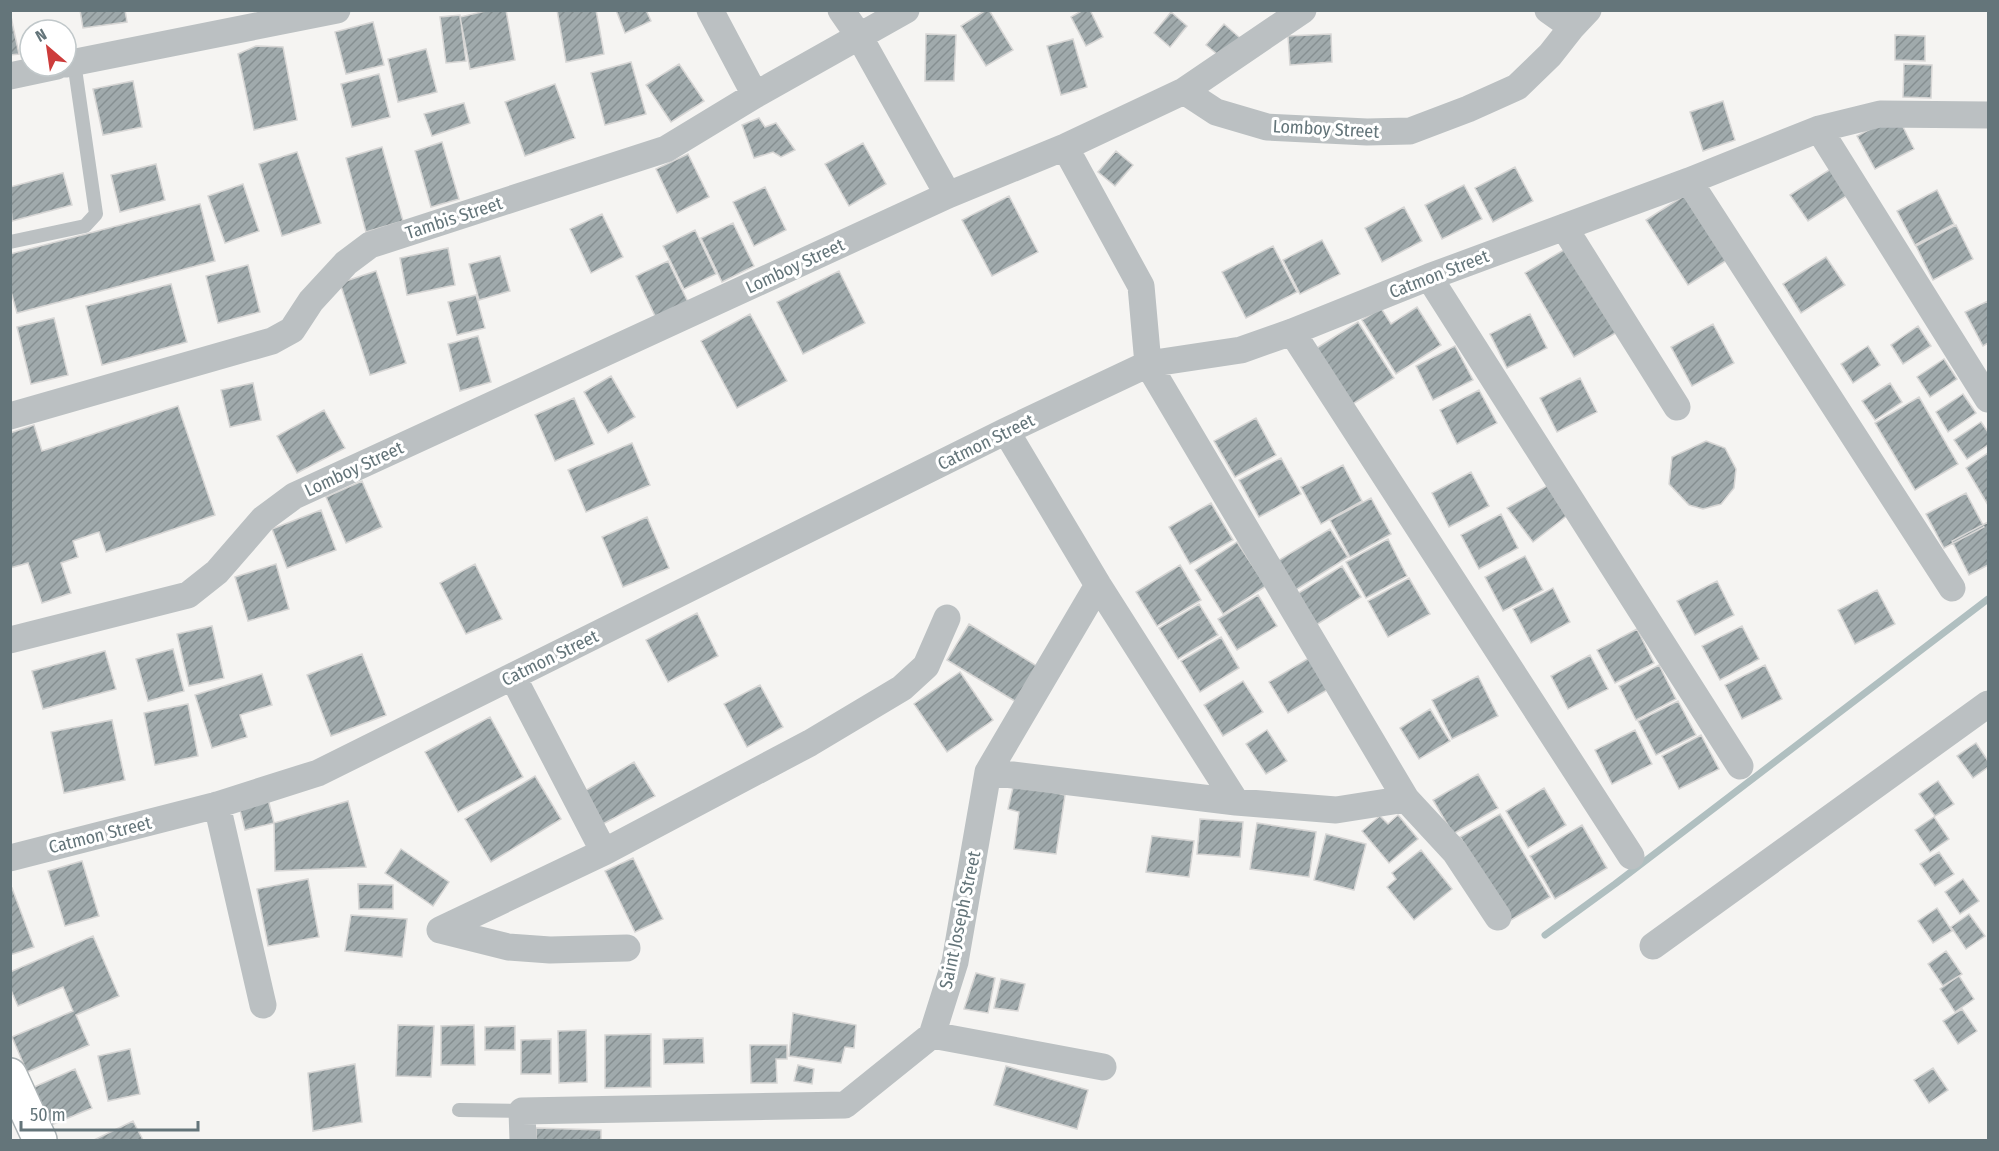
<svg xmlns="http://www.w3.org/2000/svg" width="1999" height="1151" viewBox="0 0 1999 1151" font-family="'Fira Sans Condensed',sans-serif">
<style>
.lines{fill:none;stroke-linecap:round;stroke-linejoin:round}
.stream{stroke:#b0bfc0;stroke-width:7}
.building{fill:url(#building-hatch);stroke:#d7d6d5;stroke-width:1.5}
.secondary-casing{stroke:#adb4b6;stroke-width:36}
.lane{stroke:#bbc0c2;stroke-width:14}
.street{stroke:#bbc0c2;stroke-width:27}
.secondary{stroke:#fff;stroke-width:33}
.labels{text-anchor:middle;stroke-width:6;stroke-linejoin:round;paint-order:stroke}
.street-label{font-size:18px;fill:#64757a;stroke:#fff}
</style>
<defs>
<pattern id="building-hatch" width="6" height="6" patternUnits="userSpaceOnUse" patternTransform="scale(1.5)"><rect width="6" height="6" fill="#a0aaac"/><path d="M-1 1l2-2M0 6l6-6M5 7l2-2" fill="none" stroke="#868f91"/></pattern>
</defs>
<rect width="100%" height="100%" fill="#f5f4f2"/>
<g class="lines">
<path class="stream" d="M1545,935L1615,884L1988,599"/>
</g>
<path class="building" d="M80,10H125L127,22L83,28Z
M490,10H506L515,60L470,69L460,17Z
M557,10H596L604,54L566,62Z
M616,10H646L651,21L625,33Z
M986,10H989L1013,50L986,66L961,26Z
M1083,10H1090L1103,37L1086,46L1071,17Z
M10,12L19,54L10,55Z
M1171,12L1187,26L1170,47L1154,33Z
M460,15L466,61L446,63L440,17Z
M373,22L384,65L346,74L335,32Z
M1224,24L1240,38L1223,59L1206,45Z
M926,34L956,35L954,81H925Z
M1331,34L1332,62L1290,65L1288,36Z
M1895,35L1925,36V61L1895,60Z
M1073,39L1087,87L1061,95L1047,46Z
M256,46L283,47L297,120L254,130L238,54Z
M426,49L437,92L398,102L388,59Z
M631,62L646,114L605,125L591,73Z
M679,64L704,101L671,122L646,85Z
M1904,64L1932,65L1931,98L1903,97Z
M379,74L390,117L352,127L341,84Z
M133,81L142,127L103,135L93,89Z
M555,84L575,138L525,156L505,102Z
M1723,101L1735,140L1703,151L1690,112Z
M464,103L470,123L432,136L424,114Z
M1897,115L1914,149L1875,169L1857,136Z
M759,118L765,127L776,123L795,150L781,157L773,152L754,158L742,125Z
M442,142L459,199L431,207L415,151Z
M863,143L886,184L849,206L825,164Z
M382,147L403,221L366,232L346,158Z
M1116,151L1133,165L1115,186L1098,172Z
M297,152L321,223L282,236L259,164Z
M688,154L709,197L677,213L656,169Z
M156,164L165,200L120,212L111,175Z
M1837,165L1854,191L1808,221L1790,195Z
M1515,167L1533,201L1493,222L1475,188Z
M63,173L72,205L12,221L10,187Z
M243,184L259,231L225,243L208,196Z
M1464,185L1482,219L1442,239L1425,205Z
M765,187L786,230L754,246L733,202Z
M1937,190L1954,224L1915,245L1897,211Z
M1685,195L1727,260L1688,285L1646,220Z
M1009,196L1038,252L992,276L962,220Z
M200,204L215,261L17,313L10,288V254Z
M1404,207L1422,241L1382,262L1365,228Z
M602,214L623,257L591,273L570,229Z
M733,223L754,266L722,282L701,238Z
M1956,225L1973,259L1933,280L1916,246Z
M695,230L716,274L684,289L663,246Z
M1322,240L1340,274L1300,294L1283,260Z
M1572,245L1621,330L1574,357L1525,273Z
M1273,246L1297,292L1246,318L1222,272Z
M448,248L455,285L407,295L400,258Z
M500,256L510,291L479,300L469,264Z
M1826,257L1845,285L1801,313L1783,284Z
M668,261L689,304L657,320L636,276Z
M248,265L260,312L218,323L206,276Z
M376,271L406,363L370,375L340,283Z
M839,271L865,323L803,354L777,302Z
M171,284L187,342L102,365L86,306Z
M476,295L485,328L457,335L448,302Z
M1988,301V343L1983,346L1965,312Z
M1417,307L1441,345L1396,374L1362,320L1381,308L1391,324Z
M750,314L787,381L737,408L701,341Z
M1530,314L1547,348L1507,368L1490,334Z
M54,318L68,375L31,384L17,327Z
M1358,322L1394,378L1348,407L1312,351Z
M1713,324L1734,363L1692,386L1671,347Z
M1918,326L1931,346L1903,364L1891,345Z
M478,336L491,382L460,391L448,344Z
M1455,346L1473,380L1433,400L1416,366Z
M1868,346L1880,365L1853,383L1841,364Z
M1944,359L1957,379L1930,397L1917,377Z
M611,376L635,417L608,433L584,392Z
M1580,378L1597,412L1557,432L1540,398Z
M253,383L261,420L230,427L221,390Z
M1890,383L1902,402L1875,420L1862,401Z
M1479,390L1497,423L1457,444L1440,410Z
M1963,394L1976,413L1948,432L1936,412Z
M1919,397L1958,464L1915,490L1875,423Z
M574,398L594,444L555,461L535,415Z
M178,406L215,515L106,552L99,532L73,541L78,557L61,563L71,593L42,603L28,563L10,568V433L34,425L42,451Z
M324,410L345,448L297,473L277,436Z
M1256,418L1276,455L1235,477L1214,441Z
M1981,422L1988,432V445L1967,459L1954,440Z
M1706,441L1725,448L1736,469L1734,488L1721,504L1703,509L1689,505L1669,484L1672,457Z
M632,443L650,485L586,512L568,470Z
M1988,453V505L1966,468Z
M1281,458L1301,494L1259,517L1239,480Z
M1343,465L1362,501L1321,524L1301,487Z
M1471,472L1489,506L1449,527L1432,493Z
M362,481L382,527L346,543L326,497Z
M1556,481L1573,511L1533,542L1507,508Z
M1966,493L1984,527L1944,548L1926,514Z
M1371,498L1391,534L1350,557L1330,520Z
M1211,503L1233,540L1190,564L1169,527Z
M321,510L336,550L287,568L272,529Z
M1501,514L1518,548L1479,569L1461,535Z
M647,517L669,568L623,587L602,537Z
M1988,522V565L1969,575L1952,541Z
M1330,529L1348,557L1294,591L1276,562Z
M1388,539L1407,576L1366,598L1346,562Z
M1237,542L1266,586L1223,614L1195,570Z
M1525,556L1543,590L1503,611L1485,577Z
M276,564L289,609L248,621L235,577Z
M475,564L502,619L466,634L440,583Z
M1180,565L1201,600L1157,626L1136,592Z
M1342,566L1361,597L1316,625L1297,594Z
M1409,578L1430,614L1388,637L1368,601Z
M1717,581L1734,615L1695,635L1677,601Z
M1553,588L1570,622L1531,643L1513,609Z
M1877,590L1895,624L1855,644L1838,610Z
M1258,595L1277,626L1237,650L1218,619Z
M1199,604L1218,635L1178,659L1159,628Z
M697,613L718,656L668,682L646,640Z
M969,624L1040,668L1018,703L947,660Z
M212,626L224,678L189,686L177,634Z
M1742,626L1759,659L1720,680L1702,646Z
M1637,629L1654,663L1615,683L1597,650Z
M1221,637L1239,668L1200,692L1181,661Z
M173,649L184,691L148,701L136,659Z
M105,651L116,689L43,709L32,671Z
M362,654L386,715L331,736L307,675Z
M1590,655L1608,689L1568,709L1551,676Z
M1309,658L1327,690L1288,713L1269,682Z
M1659,665L1676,699L1636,720L1619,686Z
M1765,665L1782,699L1742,719L1725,685Z
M960,672L993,720L947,752L914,704Z
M262,674L272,705L240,715L247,737L212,748L195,695Z
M1478,676L1498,716L1452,739L1432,700Z
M1243,681L1263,712L1223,736L1204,705Z
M760,685L783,727L747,747L724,704Z
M1678,701L1696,735L1656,755L1638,721Z
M188,704L198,756L155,765L144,713Z
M1430,709L1450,741L1419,759L1400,728Z
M490,717L523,777L458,812L425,752Z
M112,720L125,780L64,793L51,732Z
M1267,730L1287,761L1266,774L1246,744Z
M1635,730L1652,764L1612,784L1595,750Z
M1701,735L1719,769L1679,789L1662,756Z
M1976,743L1988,761V767L1973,778L1957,756Z
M634,762L655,796L601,825L583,792Z
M1478,774L1498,808L1453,834L1433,800Z
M535,776L561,819L491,862L465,819Z
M1938,781L1954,804L1935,816L1919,794Z
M1014,783L1065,795L1056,854L1014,849L1019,812L1008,809Z
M1544,788L1566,825L1528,848L1506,811Z
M268,799L274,823L245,830L239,806Z
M348,801L366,867L275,871L274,823Z
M1500,814L1550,897L1511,920L1460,837Z
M1398,815L1418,839L1389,863L1362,831L1380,816L1388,824Z
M1934,817L1949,839L1930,852L1915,830Z
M1200,819L1243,822L1240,857L1197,854Z
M1257,823L1316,832L1309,877L1250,869Z
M1582,825L1607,868L1555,899L1530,856Z
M1326,834L1366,844L1354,890L1314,880Z
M1152,836L1194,841L1189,877L1146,872Z
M401,849L449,882L433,906L385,873Z
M1421,850L1452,889L1414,920L1387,887L1396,879L1392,873Z
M1939,852L1954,874L1935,886L1920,864Z
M633,858L663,919L635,932L605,871Z
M82,861L99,916L65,926L48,871Z
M308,879L319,937L268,946L257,889Z
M1963,879L1979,901L1960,914L1945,892Z
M358,884L393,885V909H359Z
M12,888L34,947L10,955V889Z
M1937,908L1952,931L1933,943L1918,921Z
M1969,914L1985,936L1966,949L1951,927Z
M351,915L407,919L402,957L345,951Z
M93,936L119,996L76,1015L89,1045L27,1072L12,1037L73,1011L63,987L18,1006L10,988V972Z
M1946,951L1962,974L1943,986L1928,964Z
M976,973L995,978L988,1013L964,1009Z
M1959,976L1974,999L1955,1012L1940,989Z
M1001,979L1025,984L1018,1011L994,1008Z
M1962,1009L1977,1031L1958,1044L1943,1021Z
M793,1013L856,1025L854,1048L845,1047L841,1063L789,1056Z
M398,1025L434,1026L431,1077L396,1076Z
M474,1025L475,1065H441V1026Z
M515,1026V1050H485V1027Z
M586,1030L587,1082L559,1083L558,1031Z
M651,1034V1087L605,1088V1035Z
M703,1038L704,1063L664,1064L663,1039Z
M551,1039V1074H521V1040Z
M750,1045H787V1059H776L777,1083H751Z
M130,1049L140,1094L108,1101L98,1056Z
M355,1064L362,1122L313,1131L308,1073Z
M798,1065L814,1069L812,1084L794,1081Z
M1006,1066L1088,1090L1077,1129L994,1105Z
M1933,1068L1948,1090L1929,1103L1914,1080Z
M75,1069L92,1108L49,1126L32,1088Z
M133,1121L143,1140H94Z
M536,1128L601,1130V1140H536Z"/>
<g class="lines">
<g class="secondary-casing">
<path id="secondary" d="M10,1075L40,1140"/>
</g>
<path class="lane" d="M10,242L85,226L96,214L74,62
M459,1110L522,1111"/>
<path class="street" d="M710,10L755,95
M841,10L859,36L948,195
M1548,10L1572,27
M66,64L337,10
M10,76L57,66
M1184,91L1216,112L1267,127L1367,132L1410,131L1468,109L1517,87L1550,55L1572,27L1588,10
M1819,129L1988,399
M1065,147L1141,286L1148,364L1406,799L1455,852L1498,917
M1689,181L1952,588
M1564,227L1677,407
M1429,277L1740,766
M1292,332L1631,856
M10,416L272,341L292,330L311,301L346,263L370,245L666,149L755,95L906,10
M1006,431L1098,585L1236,802
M10,640L188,595L217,572L263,519L294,496L948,195L1065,147L1184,91L1303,10
M513,677L604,852
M988,772L1236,802L1336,810L1406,799
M217,805L263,1005
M10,858L217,805L318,773L1006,431L1148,364L1241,350L1292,332L1429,277L1689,181L1819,129L1880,114L1988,115
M440,930L604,852L810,743L902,688L926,666L947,618
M440,930L508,947L550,950L627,948
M1653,946L1988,704
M932,1035L1103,1067
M523,1140L522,1111L845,1105L932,1035L955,962L988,772L1098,585"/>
<use href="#secondary" class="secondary"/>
</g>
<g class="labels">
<g class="street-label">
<text transform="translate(1326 129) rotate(3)" y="6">Lomboy Street</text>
<text transform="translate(454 218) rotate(-18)" y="6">Tambis Street</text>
<text transform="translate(795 266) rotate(-25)" y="6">Lomboy Street</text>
<text transform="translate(1439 274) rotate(-21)" y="6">Catmon Street</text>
<text transform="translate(986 442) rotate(-26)" y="6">Catmon Street</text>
<text transform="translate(354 469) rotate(-25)" y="6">Lomboy Street</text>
<text transform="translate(550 658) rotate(-26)" y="6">Catmon Street</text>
<text transform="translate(100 835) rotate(-14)" y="6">Catmon Street</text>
<text transform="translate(960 920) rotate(-78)" y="6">Saint Joseph Street</text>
</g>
</g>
<rect width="1999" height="1151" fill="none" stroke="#64757a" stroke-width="24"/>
<g transform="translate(48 48) rotate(331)"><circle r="28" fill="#ffffff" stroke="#c1c8ca" stroke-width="1.5"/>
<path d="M0-4.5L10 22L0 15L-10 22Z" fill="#cd3c3b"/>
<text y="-9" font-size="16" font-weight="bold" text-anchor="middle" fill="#64757a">N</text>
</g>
<path d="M21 1121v9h177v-9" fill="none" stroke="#64757a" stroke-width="3"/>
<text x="30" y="1121" font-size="18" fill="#64757a" stroke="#ffffff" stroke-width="4.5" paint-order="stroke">50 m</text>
</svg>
